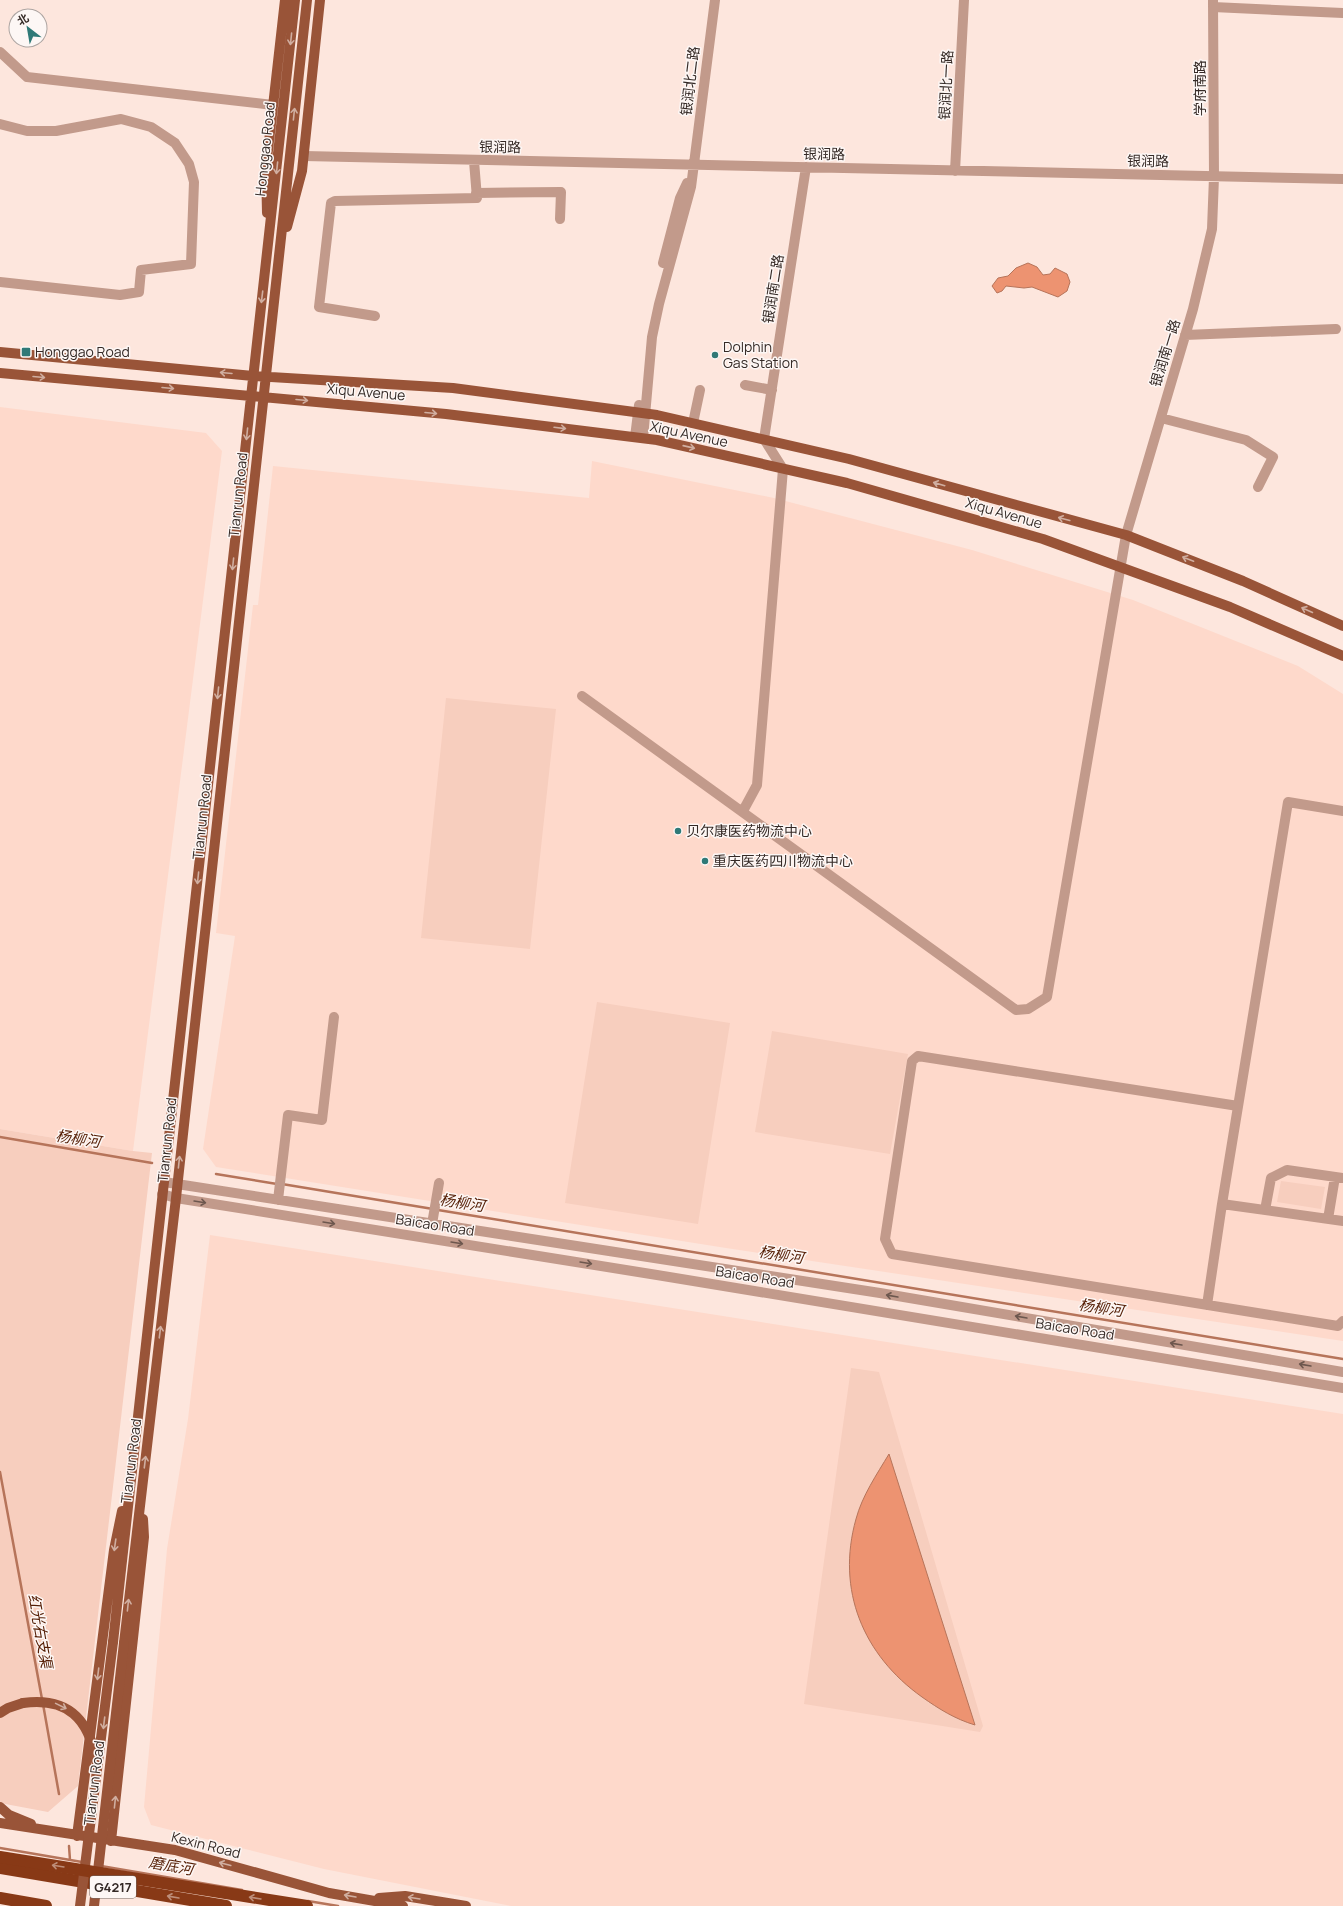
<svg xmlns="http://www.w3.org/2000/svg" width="1343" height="1906" viewBox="0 0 1343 1906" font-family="Manrope,'Noto Sans SC',sans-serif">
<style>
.built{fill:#fed9cb}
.green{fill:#f7cebe}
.water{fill:#ed9371;stroke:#b6745a}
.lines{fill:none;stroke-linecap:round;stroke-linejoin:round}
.stream{stroke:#b6745a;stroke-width:2.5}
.minor{stroke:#c29a8b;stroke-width:10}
.major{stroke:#995438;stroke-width:10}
.highway{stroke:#883916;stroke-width:12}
.major-bridge{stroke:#995438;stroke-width:10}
.highway-bridge{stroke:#883916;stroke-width:12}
.oneway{stroke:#d0aea0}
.oneway2{stroke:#6d574e}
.oneway3{stroke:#bd8e7a}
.poi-dot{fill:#2f7977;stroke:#fdf7f5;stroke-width:1.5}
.labels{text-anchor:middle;stroke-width:3;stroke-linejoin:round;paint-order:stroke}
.shield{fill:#fdf7f5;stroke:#716864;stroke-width:1}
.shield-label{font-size:13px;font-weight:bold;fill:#352a26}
.street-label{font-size:14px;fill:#352a26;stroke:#fdf7f5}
.poi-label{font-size:14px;fill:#352a26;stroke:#fdf7f5;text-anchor:start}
.water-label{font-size:15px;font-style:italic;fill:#551e05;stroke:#fdf7f5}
</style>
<rect width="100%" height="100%" fill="#fde6dd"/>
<path class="built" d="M0,407L206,433L222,451L133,1151L0,1129Z
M592,461L774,498L972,550L1133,600L1298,666L1343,694V1341L726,1248L216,1167L203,1149L235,936L216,933L253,605H258L273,466L589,498Z
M210,1235L1343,1414V1906H511L324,1869L151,1825L144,1807L167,1549L188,1419Z"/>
<path class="green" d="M446,698L556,709L530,949L421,938Z
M597,1002L730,1023L698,1224L565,1203Z
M772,1031L908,1054L890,1154L755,1132Z
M0,1129L133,1151L152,1153L78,1786L48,1812L0,1803Z
M1281,1181L1325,1187L1321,1209L1277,1202Z
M851,1368L879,1372L983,1726L980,1732L804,1704Z"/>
<path class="water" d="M1028,263L1037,267L1043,275L1050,274L1055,268L1067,274L1070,282L1067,291L1058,297L1032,287L1024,288L1006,286L1002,291L997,293L992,286L998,278L1008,276L1016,268Z
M889,1454L975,1725C955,1719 939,1709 922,1697C863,1655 836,1590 856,1519C862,1496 877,1474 889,1454Z"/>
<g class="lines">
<path class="stream" d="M0,1137L152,1163
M216,1174L277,1184
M282,1184L433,1209
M438,1210L1343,1359
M0,1472L42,1699
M43,1704L59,1794
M69,1846L70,1860
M0,1848L82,1862
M101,1866L242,1890
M308,1901L338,1906"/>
<path class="minor" d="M1213,7L1343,13
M0,52L27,77L273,105
M0,124L27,131H56L121,119L151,127L175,143L189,164L194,182L191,264L141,270L139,292L120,295L0,282
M304,156L1343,179
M955,171L964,0
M476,193L561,192L560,219
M663,263L680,198L687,183
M375,316L319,307L331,203L335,201L477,198L474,161
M1185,335L1336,329
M745,385L772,390
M1161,418L1246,440L1273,457L1258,487
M693,423L700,390
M635,437L639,405
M643,438L652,337L659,304L691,187L715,0
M582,696L1016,1010L1028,1009L1047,997L1126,535L1193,309L1212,229L1214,177L1213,0
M740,810L744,809L757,785L783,469L764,439L806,167
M1343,811L1288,802L1222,1204L1343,1221
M1238,1106L918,1056L912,1061L885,1239L892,1254L1338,1326L1343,1321
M164,1182L880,1293L1343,1372
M162,1194L176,1198L657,1275L1343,1388
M278,1200L288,1115L322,1120L334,1017
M1265,1210L1271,1178L1287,1170L1343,1178
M1328,1219L1335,1177
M432,1224L439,1183
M1207,1305L1222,1204"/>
<path class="major" d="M267,213L266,168L285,0
M287,227L302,171L320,0
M0,352L253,376L453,388L657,415L849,459L1126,535L1243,581L1343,626
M0,373L446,414L657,440L847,483L1043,539L1230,607L1343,656
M113,1642L295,0
M124,1643L176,1198L307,0
M0,1713L8,1708L23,1703
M0,1807L9,1815L31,1824
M0,1823L175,1850L329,1893L403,1906
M77,1836L114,1550L122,1511
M111,1841L144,1537L143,1519
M379,1898L405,1896L466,1906"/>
<path class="highway" d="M0,1868L226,1906
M0,1898L46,1906"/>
<path class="major-bridge" d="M23,1703C67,1697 89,1718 96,1761
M80,1906L113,1642
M94,1906L124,1643"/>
<path class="highway-bridge" d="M0,1857L307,1906"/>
</g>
<defs><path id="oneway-shaft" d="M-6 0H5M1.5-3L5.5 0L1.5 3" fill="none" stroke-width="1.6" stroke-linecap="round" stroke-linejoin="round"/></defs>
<g class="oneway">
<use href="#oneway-shaft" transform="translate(291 39) rotate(96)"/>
<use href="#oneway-shaft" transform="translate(294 114) rotate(-84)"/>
<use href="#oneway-shaft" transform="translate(277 168) rotate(96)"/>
<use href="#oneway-shaft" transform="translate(262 297) rotate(97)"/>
<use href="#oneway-shaft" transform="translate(226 373) rotate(-175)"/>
<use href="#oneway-shaft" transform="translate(39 377) rotate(5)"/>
<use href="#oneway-shaft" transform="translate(168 388) rotate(5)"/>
<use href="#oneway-shaft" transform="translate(302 400) rotate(5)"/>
<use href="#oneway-shaft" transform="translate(431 413) rotate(5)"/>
<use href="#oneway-shaft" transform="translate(560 428) rotate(7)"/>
<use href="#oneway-shaft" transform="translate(247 434) rotate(96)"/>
<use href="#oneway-shaft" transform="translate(689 447) rotate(13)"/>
<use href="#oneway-shaft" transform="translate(939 484) rotate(-164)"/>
<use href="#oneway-shaft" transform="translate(1064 519) rotate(-165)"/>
<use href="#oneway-shaft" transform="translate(1188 559) rotate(-159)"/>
<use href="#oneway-shaft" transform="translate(233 564) rotate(96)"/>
<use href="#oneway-shaft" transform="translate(1307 610) rotate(-156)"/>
<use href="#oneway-shaft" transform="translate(218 693) rotate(96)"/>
<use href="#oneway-shaft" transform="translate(198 878) rotate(96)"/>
<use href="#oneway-shaft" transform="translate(179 1162) rotate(-84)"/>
<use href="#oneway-shaft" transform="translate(160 1332) rotate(-83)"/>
<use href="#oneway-shaft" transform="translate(145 1462) rotate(-83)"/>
<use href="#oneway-shaft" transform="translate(115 1545) rotate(98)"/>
<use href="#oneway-shaft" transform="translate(128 1605) rotate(-84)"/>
<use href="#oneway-shaft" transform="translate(98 1674) rotate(97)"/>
<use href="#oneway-shaft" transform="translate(61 1706) rotate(26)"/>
<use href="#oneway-shaft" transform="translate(104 1723) rotate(97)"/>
<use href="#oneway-shaft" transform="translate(115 1802) rotate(-84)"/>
<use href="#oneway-shaft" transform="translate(225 1864) rotate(-165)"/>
<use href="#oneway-shaft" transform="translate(350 1896) rotate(-170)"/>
<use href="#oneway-shaft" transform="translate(414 1898) rotate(-171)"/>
</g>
<g class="oneway2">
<use href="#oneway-shaft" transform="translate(200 1202) rotate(9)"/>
<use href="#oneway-shaft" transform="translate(329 1223) rotate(9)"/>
<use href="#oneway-shaft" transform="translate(457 1243) rotate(9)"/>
<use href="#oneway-shaft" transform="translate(586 1263) rotate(9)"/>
<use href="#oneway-shaft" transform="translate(892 1296) rotate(-170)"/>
<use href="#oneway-shaft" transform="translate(1021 1317) rotate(-170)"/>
<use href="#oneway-shaft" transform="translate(1176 1344) rotate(-170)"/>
<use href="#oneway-shaft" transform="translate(1305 1365) rotate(-170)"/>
</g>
<g class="oneway3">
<use href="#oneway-shaft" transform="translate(58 1866) rotate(-171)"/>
<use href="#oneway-shaft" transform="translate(173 1897) rotate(-170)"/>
<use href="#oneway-shaft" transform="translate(255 1898) rotate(-171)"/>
</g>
<g class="poi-dot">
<rect x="21" y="347" width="10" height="10" rx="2"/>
<circle cx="715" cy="355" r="4"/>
<circle cx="678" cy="831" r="4"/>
<circle cx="705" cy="861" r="4"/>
</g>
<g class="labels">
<rect class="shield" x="90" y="1876" width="46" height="22" rx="3"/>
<g class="shield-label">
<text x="113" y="1892">G4217</text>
</g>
<g class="street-label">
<text transform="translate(690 81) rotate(-83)" y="5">银润北二路</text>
<text transform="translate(946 85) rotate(-87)" y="5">银润北一路</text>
<text transform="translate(1200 88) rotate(-90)" y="5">学府南路</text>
<text transform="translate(500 147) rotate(1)" y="5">银润路</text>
<text transform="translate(265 149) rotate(-84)" y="5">Honggao Road</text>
<text transform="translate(824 154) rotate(1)" y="5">银润路</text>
<text transform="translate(1148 161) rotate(1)" y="5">银润路</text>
<text transform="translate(773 289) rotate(-81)" y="5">银润南二路</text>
<text transform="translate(1165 353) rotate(-73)" y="5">银润南一路</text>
<text transform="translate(366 392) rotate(5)" y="5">Xiqu Avenue</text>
<text transform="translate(689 434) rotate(12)" y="5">Xiqu Avenue</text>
<text transform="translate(238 495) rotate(-84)" y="5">Tianrun Road</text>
<text transform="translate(1004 513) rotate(16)" y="5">Xiqu Avenue</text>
<text transform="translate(202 817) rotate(-84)" y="5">Tianrun Road</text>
<text transform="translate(167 1140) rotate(-84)" y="5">Tianrun Road</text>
<text transform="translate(435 1225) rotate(9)" y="5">Baicao Road</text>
<text transform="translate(755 1277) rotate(9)" y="5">Baicao Road</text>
<text transform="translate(1075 1329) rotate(9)" y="5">Baicao Road</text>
<text transform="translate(131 1461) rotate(-83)" y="5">Tianrun Road</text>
<text transform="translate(94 1783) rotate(-83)" y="5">Tianrun Road</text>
<text transform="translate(206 1845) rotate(14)" y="5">Kexin Road</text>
</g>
<g class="poi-label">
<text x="723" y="352">Dolphin<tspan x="723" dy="16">Gas Station</tspan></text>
<text x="35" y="357">Honggao Road</text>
<text x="686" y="836">贝尔康医药物流中心</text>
<text x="713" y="866">重庆医药四川物流中心</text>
</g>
<g class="water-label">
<text transform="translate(78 1139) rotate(9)" y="5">杨柳河</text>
<text transform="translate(462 1203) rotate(9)" y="5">杨柳河</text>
<text transform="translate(781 1255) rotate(9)" y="5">杨柳河</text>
<text transform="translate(1101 1308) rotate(9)" y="5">杨柳河</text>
<text transform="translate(40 1631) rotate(80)" y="5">红光右支渠</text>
<text transform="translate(171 1866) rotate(10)" y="5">磨底河</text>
</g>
</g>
<g transform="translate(28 28) rotate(329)"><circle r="19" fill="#fdf7f5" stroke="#ada5a2"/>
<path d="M0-3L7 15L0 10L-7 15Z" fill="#2f7977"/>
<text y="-6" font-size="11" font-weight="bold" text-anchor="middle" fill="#352a26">北</text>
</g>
</svg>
